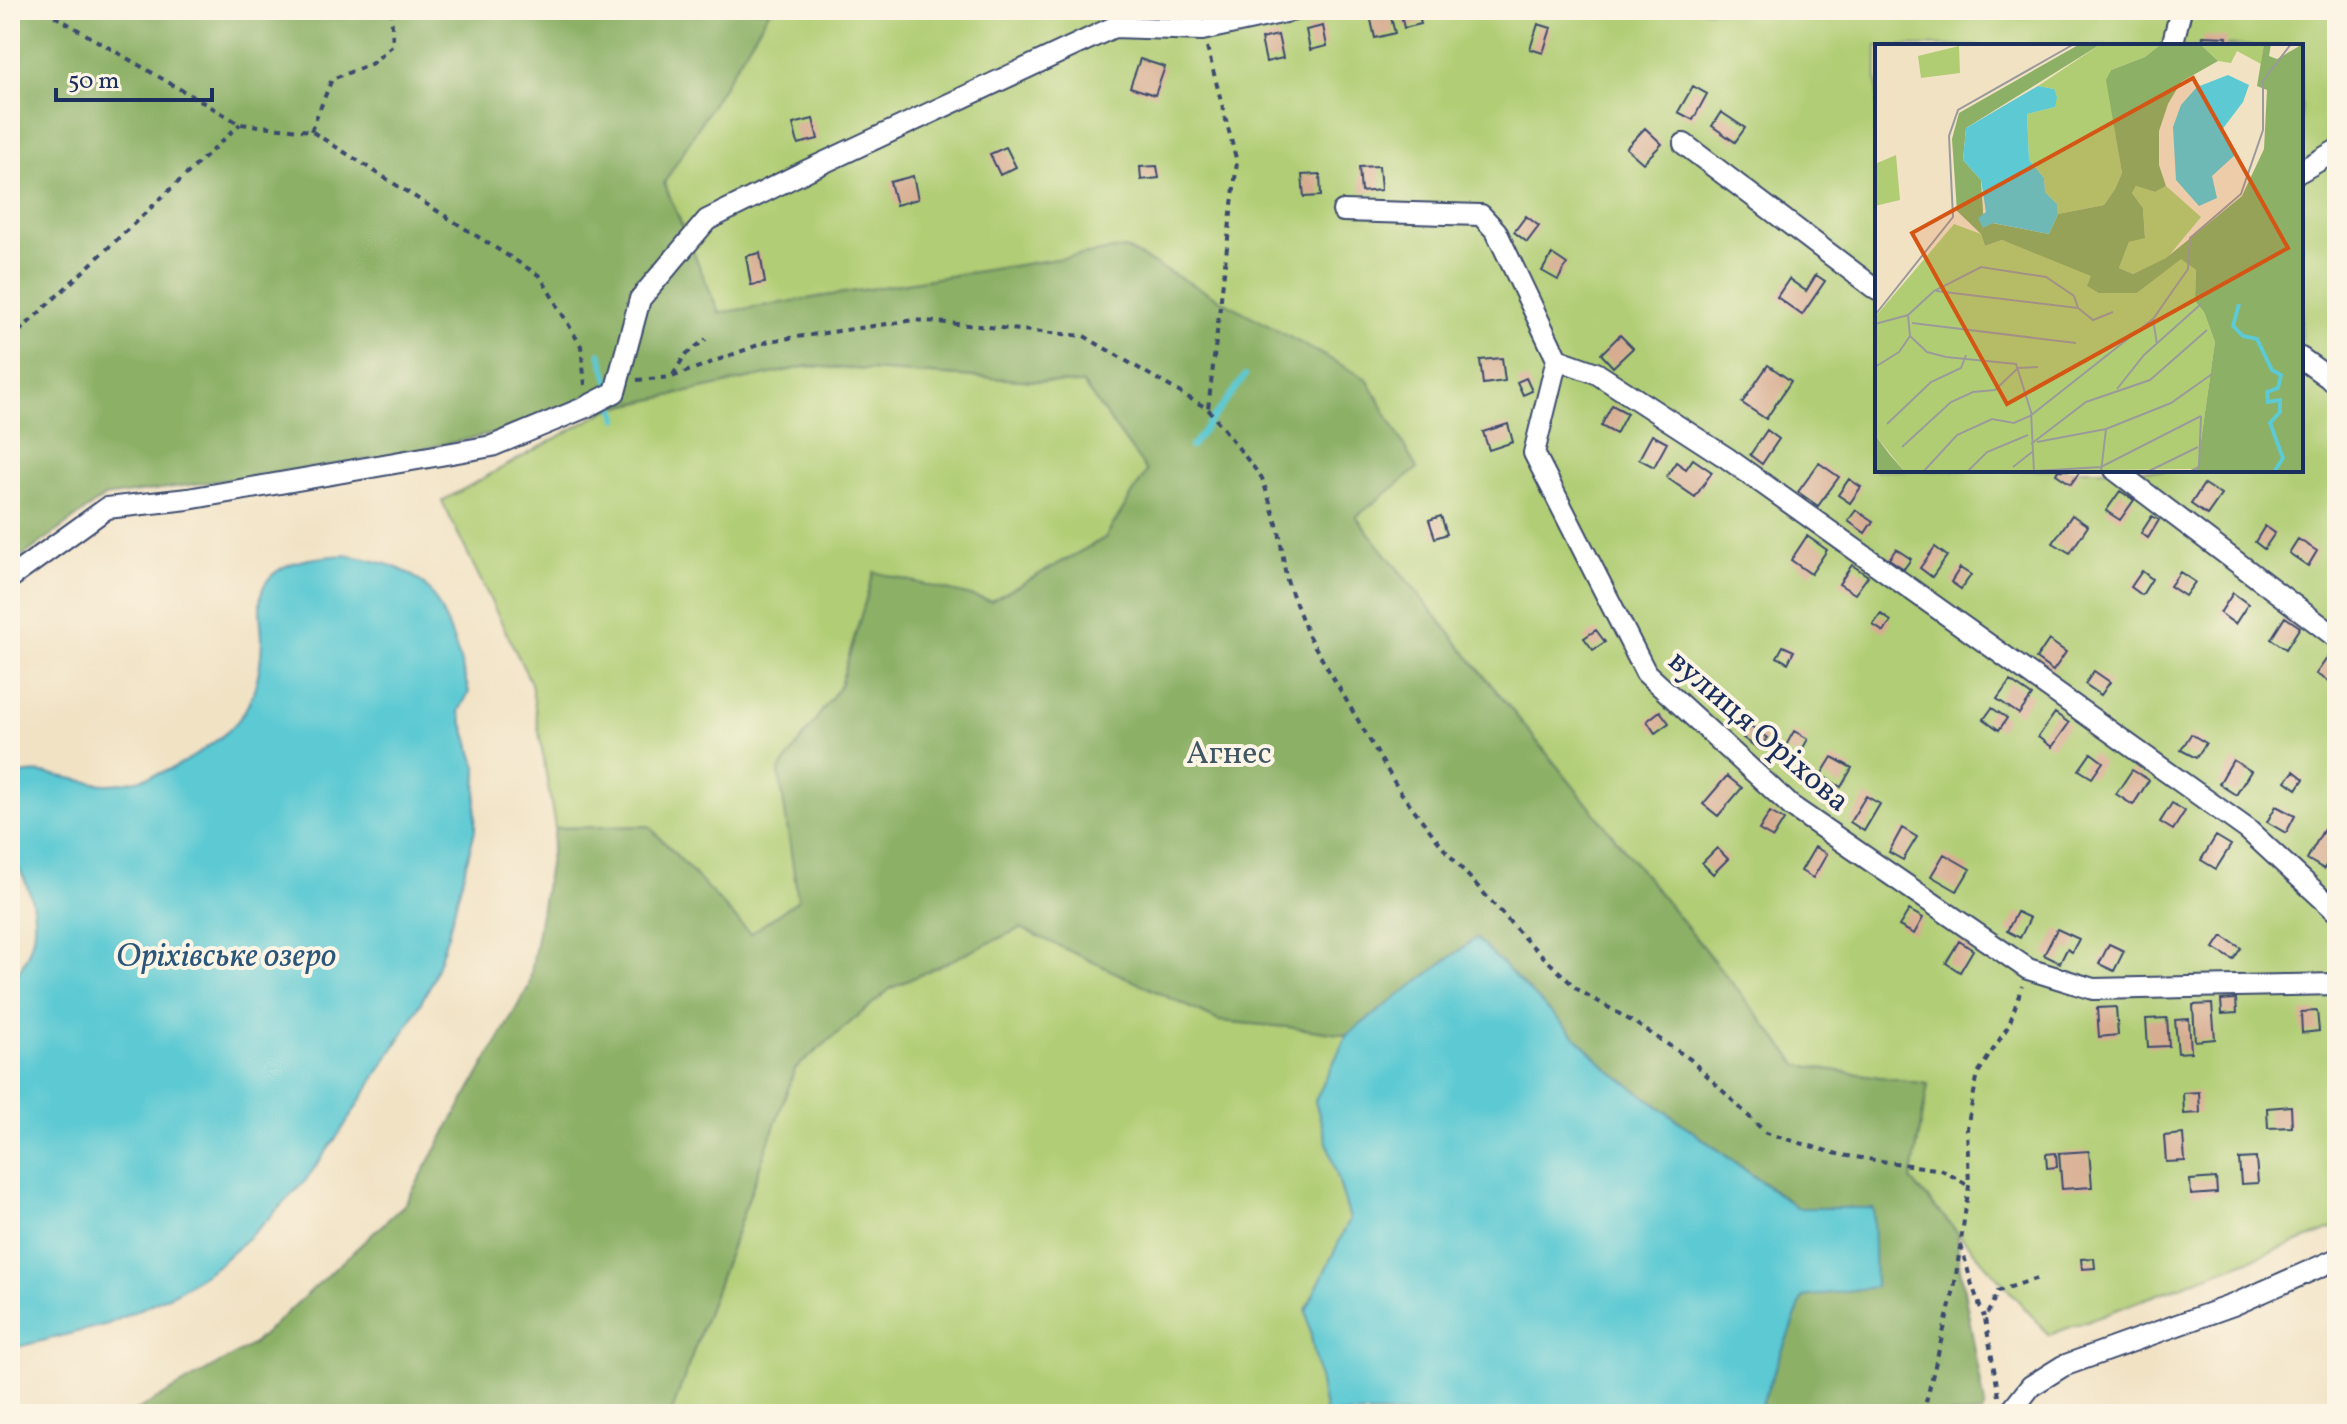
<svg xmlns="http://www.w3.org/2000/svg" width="2347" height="1424" viewBox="0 0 2347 1424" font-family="Vollkorn,serif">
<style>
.green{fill:#b1cd74;stroke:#667e69;stroke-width:2;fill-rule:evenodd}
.forest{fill:#8cb066;stroke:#547062;stroke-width:2}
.water{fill:#5cc9d3;stroke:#3c7c98;stroke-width:2}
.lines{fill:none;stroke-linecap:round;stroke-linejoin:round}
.stream{stroke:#5cc9d3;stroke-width:6}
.building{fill:#d7ad92}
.minor-casing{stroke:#3b4a6d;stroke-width:24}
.path{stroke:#3b4a6d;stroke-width:4;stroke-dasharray:6 6;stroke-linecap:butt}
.minor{stroke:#fff;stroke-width:20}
.labels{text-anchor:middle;stroke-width:8;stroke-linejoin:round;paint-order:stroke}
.street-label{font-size:32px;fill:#1b2f5e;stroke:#fcf5e5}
.park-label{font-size:32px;fill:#405664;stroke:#fcf5e5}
.water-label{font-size:34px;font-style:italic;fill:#2b567b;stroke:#fcf5e5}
.inset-river{fill:none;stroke:#5cc9d3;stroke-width:4}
.inset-road{fill:none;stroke:#9b9a9b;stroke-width:2}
.view{fill:#d45514;fill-opacity:0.15;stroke:#d45514;stroke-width:4}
.inset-edge{fill:none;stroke:#1b2f5e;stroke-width:4}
</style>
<rect width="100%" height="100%" fill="#fcf5e5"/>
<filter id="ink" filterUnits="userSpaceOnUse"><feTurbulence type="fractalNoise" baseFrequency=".0125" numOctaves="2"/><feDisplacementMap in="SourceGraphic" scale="16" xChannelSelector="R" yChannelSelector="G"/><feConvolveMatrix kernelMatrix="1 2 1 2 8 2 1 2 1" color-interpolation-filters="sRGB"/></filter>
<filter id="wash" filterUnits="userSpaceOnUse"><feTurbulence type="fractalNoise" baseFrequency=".006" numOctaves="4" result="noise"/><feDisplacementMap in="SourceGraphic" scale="32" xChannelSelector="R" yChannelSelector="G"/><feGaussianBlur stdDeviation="1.8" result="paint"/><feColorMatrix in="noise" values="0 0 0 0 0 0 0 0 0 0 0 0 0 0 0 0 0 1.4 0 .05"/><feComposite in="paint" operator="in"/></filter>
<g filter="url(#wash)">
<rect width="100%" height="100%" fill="#f1e2c4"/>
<path class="green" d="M770,10H2337V1227L2049,1335L1911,1181L1928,1084L1798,1065L1356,517L1125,248L719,313L664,183ZM1877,46H2301V470H1877Z
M808,366L1083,384L1147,471L1105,538L991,601L874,573L840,686L779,771L799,900L750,934L649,826L555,828L531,683L442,501L609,409Z
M1021,928L1219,1021L1297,1028L1347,1035L1315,1101L1350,1219L1306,1310L1326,1414H671L795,1069L891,988Z"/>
<path class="forest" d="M10,10H770L664,183L719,313L1125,248L1367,379L1417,469L1356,517L1798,1065L1928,1084L1911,1180L1958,1233V1257L1985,1406L1982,1414H1758L1803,1297L1873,1209L1798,1208L1609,1070L1476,938L1347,1035L1297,1028L1219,1021L1021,928L891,988L795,1069L671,1414H131L253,1344L405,1204L529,986L555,828L649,826L750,934L798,900L779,771L840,686L874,572L991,601L1105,538L1147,471L1083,384L808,366L381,458L104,497L10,565Z"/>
<path class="water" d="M346,555C372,560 402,565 422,583C445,603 461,662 469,692L459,711L477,768L475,830L448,934L433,980L412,1019L341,1131L305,1181L261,1226L218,1265L177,1292L108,1324L10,1349V984C36,950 42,918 24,878C20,869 12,859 10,849C6,827 10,802 10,780C15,777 21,773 27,773C48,770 81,783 105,784C124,785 158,775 175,767C188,761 220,739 230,729C254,707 261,671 262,640C262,621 255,597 267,581C284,558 321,557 346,555Z
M1476,938L1609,1070L1797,1208H1873L1875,1287L1803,1297L1758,1414H1326L1306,1310L1350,1219L1315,1101L1347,1035Z"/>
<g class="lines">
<path class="stream" d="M600,353L609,383
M613,399L617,419
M1191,447L1245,376"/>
</g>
<g id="blocks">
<path class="building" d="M1375,10H1389L1395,33L1375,38L1369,11Z
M1400,10H1418L1421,24L1404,28Z
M1538,24L1551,28L1543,53L1530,49Z
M1323,26L1327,46L1310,50L1306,30Z
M1278,35L1283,58L1266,62L1261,39Z
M2203,36L2227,37L2226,46H2202Z
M1140,59L1165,67L1155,95L1130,87Z
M1693,86L1707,94L1693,120L1678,112Z
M1721,112L1745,128L1735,142L1712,126Z
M813,119L818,139L798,144L793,124Z
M1645,128L1662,144L1643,163L1626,148Z
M1006,147L1016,167L1000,175L990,154Z
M1157,166L1159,178L1141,180L1140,167Z
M1379,166L1381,190L1361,192L1359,167Z
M1320,174L1321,196L1304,197L1302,175Z
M913,176L918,199L896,205L890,182Z
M1526,216L1539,226L1527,242L1514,232Z
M760,253L765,283L751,285L746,256Z
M1552,254L1567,264L1558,280L1542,271Z
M1816,275L1825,281L1802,315L1777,297L1789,279L1806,291Z
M1620,335L1633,348L1613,367L1601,354Z
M1502,358L1505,381L1483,384L1480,360Z
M1768,365L1791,381L1766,419L1742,403Z
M1526,378L1532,391L1523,395L1517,382Z
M1612,405L1627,413L1616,434L1601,426Z
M1508,424L1513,442L1489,450L1483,432Z
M1767,430L1779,439L1762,464L1750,455Z
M1652,435L1667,443L1654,467L1639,459Z
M1693,459L1712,472L1695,497L1666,477L1676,462L1686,469Z
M1819,463L1839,477L1818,506L1798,492Z
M2058,470H2081L2071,484L2056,474Z
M1849,479L1861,487L1850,503L1838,495Z
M2204,484L2221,495L2207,515L2191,504Z
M2120,491L2134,500L2120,520L2106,511Z
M1856,510L1873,521L1865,533L1848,521Z
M2072,515L2088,526L2070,553L2053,543Z
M1441,516L1447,534L1435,538L1429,520Z
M2152,516L2159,520L2148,538L2141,533Z
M2265,526L2275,533L2264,549L2255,542Z
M1807,536L1827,550L1811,574L1791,560Z
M2298,539L2317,551L2308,566L2289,553Z
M1935,547L1947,556L1932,577L1920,568Z
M1896,549L1911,559L1904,569L1889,559Z
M1852,565L1868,576L1855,594L1839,584Z
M1960,568L1971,575L1961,589L1951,582Z
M2142,571L2152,579L2142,595L2131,587Z
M2180,572L2195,582L2185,596L2170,586Z
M2233,593L2248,604L2235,624L2220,613Z
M1881,614L1891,621L1884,632L1873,625Z
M2285,617L2300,627L2286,649L2271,639Z
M1596,630L1605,642L1593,650L1584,638Z
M2049,640L2066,652L2053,671L2036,659Z
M1783,646L1794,651L1788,663L1777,657Z
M2332,651L2337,654V671L2330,682L2316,674Z
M2094,671L2110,682L2101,695L2085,684Z
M2010,681L2032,696L2019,714L1997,699Z
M1992,708L2007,718L1999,730L1984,719Z
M1660,711L1669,723L1655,733L1647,721Z
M2055,713L2069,723L2052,747L2038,737Z
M1751,726L1767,738L1759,749L1743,738Z
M1794,731L1808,739L1798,757L1784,749Z
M2191,734L2206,743L2196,758L2181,750Z
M2091,753L2103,762L2092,778L2079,770Z
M1832,757L1852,768L1841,787L1821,775Z
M2233,760L2251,771L2236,795L2219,784Z
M2132,770L2149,780L2133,805L2116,794Z
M2294,771L2304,779L2297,789L2286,781Z
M1727,776L1742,788L1718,816L1703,804Z
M1866,796L1880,804L1864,831L1850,822Z
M2172,803L2185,811L2173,830L2160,822Z
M2276,806L2295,816L2286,833L2267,822Z
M1770,812L1784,820L1773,838L1759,830Z
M1902,828L1917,837L1903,860L1889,852Z
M2324,829L2337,837V846L2324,869L2307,859Z
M2216,836L2231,845L2216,869L2201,860Z
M1815,847L1827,854L1813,878L1801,871Z
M1717,848L1728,859L1713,874L1702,863Z
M1944,854L1970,869L1957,891L1931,876Z
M1909,910L1923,918L1914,934L1899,926Z
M2017,912L2030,918L2020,938L2007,931Z
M2057,929L2079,939L2072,952L2067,949L2060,963L2044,955Z
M2222,936L2241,948L2233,960L2214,948Z
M1959,941L1973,950L1960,972L1946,963Z
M2109,944L2124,951L2114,971L2099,964Z
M2236,999L2237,1013L2222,1014L2221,1000Z
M2212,1004L2215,1039L2195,1041L2193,1005Z
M2116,1007L2118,1035L2099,1037L2097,1008Z
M2317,1011L2319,1031L2302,1033L2301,1012Z
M2167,1018L2169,1046L2148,1047L2146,1019Z
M2189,1019L2191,1052L2178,1053L2175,1020Z
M2199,1092L2200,1113L2184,1114L2183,1093Z
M2291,1106L2292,1127L2268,1128L2267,1108Z
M2183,1134L2185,1161L2166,1162L2164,1136Z
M2089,1151L2092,1187L2062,1189L2059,1153Z
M2056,1153L2057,1167L2047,1168L2046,1154Z
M2256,1158L2258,1183L2241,1184L2239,1159Z
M2216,1178L2217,1193L2191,1195L2190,1180Z
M2094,1258L2095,1268L2082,1269L2081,1259Z"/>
</g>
</g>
<g filter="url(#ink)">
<use href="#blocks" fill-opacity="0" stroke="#3b4a6d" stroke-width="2"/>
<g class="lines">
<g class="minor-casing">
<path id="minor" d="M2172,46L2181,10
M1684,144L1877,290
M2301,171L2337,150
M1343,211L1481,215L1496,231L1557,359L1534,453L1646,673L1791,806L2028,969L2093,989L2337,984
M2301,358L2337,384
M1557,359L1596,373L1727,458L2247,829L2337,912
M2115,470L2337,638
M10,578L107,508L188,499L492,446L586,407L615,392L640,299L707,220L808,170L1114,27L1202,30L1295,10
M2009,1414L2031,1386L2063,1366L2233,1305L2337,1259"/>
</g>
<path class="path" d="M44,10L240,124L311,131L540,276L581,346L585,385
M1207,47L1237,162L1208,409
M311,131L332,79L371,64L393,45L391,10
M10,340L240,124
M673,375L685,355L706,339
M637,380L672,377L769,341L915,320L1084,336L1208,409L1262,478L1279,530L1286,578L1308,635L1399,790L1444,849L1526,940L1577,989L1635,1023L1690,1059L1766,1133L1841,1155L1942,1170L1969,1186
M1961,1245L1972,1285L1984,1317
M1999,1396L1985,1319L1998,1291L2038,1278
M1923,1414L1954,1289L1969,1186L1967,1128L1978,1073L2009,1025L2022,986"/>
<use href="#minor" class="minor"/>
</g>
</g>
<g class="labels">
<g class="street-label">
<text transform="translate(1760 730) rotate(41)" y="11">вулиця Оріхова</text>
</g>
<g class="park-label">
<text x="1229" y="763">Агнес</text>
</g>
<g class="water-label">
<text x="226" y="966">Оріхівське озеро</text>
</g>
</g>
<g transform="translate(1875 44)">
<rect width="428" height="428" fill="#f1e2c4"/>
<path d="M226,0H286L270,13L236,26L232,36L247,129L240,145L229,161L183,170L182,160L170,148L169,134L154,116L152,70L180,63L179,45L163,42ZM325,0H389L386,20L362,7L356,19L343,17ZM84,2L85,29L46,34L43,12ZM21,111L25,156L0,162V120ZM261,142L280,148L291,142L326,173L292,214L258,230L244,224L254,198L270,193L268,164L257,149ZM79,180L106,190L110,202L127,196L262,249L306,214L321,226L320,257L329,268L340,298L322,425L30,428L0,391V273Z" fill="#b1cd74"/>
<path d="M205,0H226L91,84L88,116L106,136L109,183L117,179L174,190L183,170L229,161L240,145L247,129L231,36L236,26L270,13L286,0H325L343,17L306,38L293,60L284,87V121L291,142L280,148L261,142L257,149L268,164L270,194L254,198L244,224L258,230L291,214L367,152L389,105L392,46L382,42L389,0H396L394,12L402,15L428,0V428H317L322,425L340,298L329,268L320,257L321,226L306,215L262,249H224L212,242L216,232L127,196L110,202L106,190L82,167L77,95L84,69ZM0,391L15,411L30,428H0Z" fill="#8cb066"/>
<path d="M353,31L374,41L368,58L346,87L360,111L337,132L342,154L324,162L301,136L298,83L306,61L322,43ZM163,42L179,45L182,53L180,63L152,70L154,116L169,134L170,148L182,160L183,170L174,190L118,179L108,184L103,174L111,168L106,136L88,116L91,84Z" fill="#5cc9d3"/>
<path class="inset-river" d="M364,260L358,282L368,292L382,295L397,326L406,331L403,344L392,348L393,358L405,356V368L395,379L408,414L399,428"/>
<path class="inset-road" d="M61,247L203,264M0,271L78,173L74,92L83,66L199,0M278,275L282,300M37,279L201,299M0,280L33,271L59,247L106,223L171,233L199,252L203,264L218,276L238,268M35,292L52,308L71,313L141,320L156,368L159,428M0,323L24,308L35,292L33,271M242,345L269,311L326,260M12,380L56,338L86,324L91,311M162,398L231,385L296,359L337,330M156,400L211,358L275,336L332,286M27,403L76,358L98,348L120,346L143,324L163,323M138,423L157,408M159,427L226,423L326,372M48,428L82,391L117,375L139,379L155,372L278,275L313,225L315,194L366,150L388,86V37L416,0M92,428L112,408L153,391M226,428L231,385M272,428L323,403M314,428L324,423L326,372"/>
<path class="view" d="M318,34L413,204L132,360L37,189Z"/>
<rect width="428" height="428" class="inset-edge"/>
</g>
<rect width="2347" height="1424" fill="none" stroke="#fcf5e5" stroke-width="40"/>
<path d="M56 88v12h156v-12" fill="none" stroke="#1b2f5e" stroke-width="4"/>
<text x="68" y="88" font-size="24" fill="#1b2f5e" stroke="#fcf5e5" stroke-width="6" paint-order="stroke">50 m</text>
</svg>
